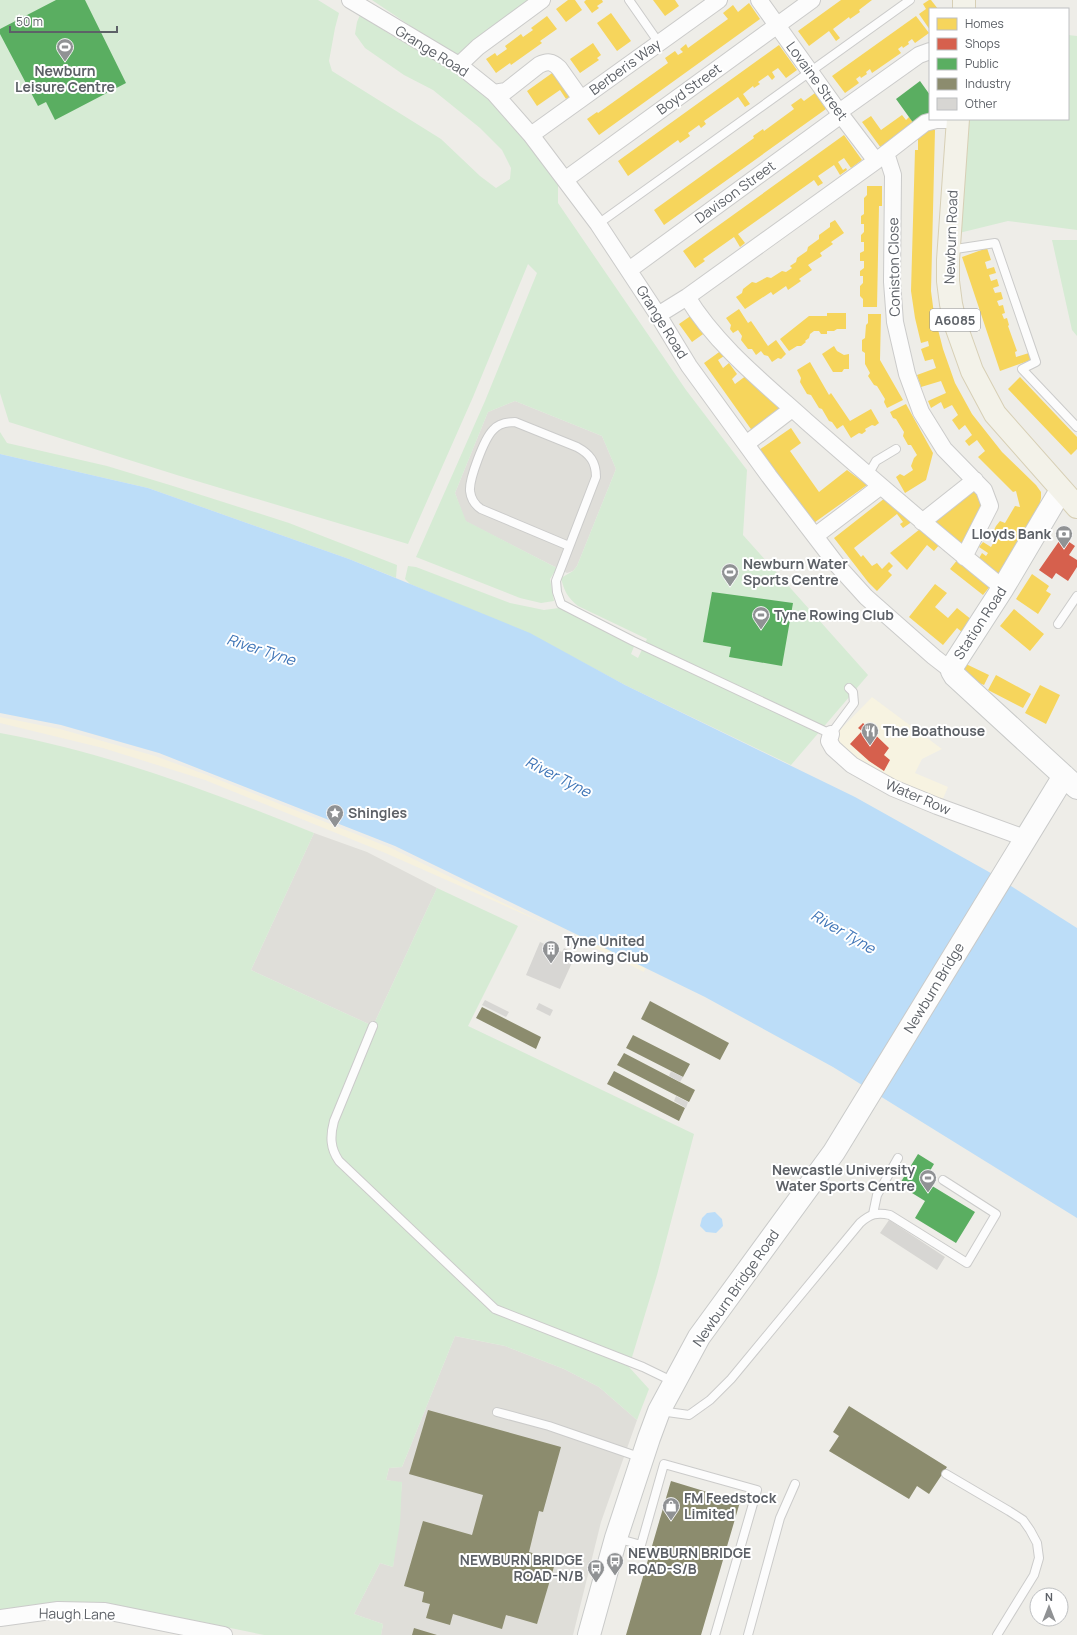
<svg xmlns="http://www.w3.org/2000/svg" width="1077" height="1635" viewBox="0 0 1077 1635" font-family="Manrope,sans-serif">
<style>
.commercial{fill:#f7f3e1}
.industrial{fill:#dfded9}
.green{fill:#d6ebd4}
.sand{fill:#f6f1de}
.water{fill:#bcddf8}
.homes{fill:#f6d55c}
.shops{fill:#d6604d}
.public{fill:#5aae61}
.industry{fill:#8c8c6e}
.building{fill:#d7d6d3}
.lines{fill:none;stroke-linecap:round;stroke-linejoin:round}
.lane-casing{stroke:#cbcbca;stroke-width:10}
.street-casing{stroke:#cbcbca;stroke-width:18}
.secondary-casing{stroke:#c9cac9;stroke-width:24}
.primary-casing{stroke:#d7cfb5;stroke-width:24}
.lane{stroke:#fcfcfc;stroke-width:8}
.street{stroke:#fcfcfc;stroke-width:16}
.secondary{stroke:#fcfcfc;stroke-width:22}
.primary{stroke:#f3f2e9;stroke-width:22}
.labels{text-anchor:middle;stroke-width:4;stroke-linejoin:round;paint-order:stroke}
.shield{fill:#fff;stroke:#8e9095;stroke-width:1}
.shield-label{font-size:13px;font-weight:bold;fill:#5d6167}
.street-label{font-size:14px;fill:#5d6167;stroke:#fff}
.poi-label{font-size:14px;font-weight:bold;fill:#5d6167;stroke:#fff;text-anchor:start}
.water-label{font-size:15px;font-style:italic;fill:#3f75b7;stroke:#fff}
</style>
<rect width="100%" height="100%" fill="#eeede8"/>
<path class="commercial" d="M872,697L942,749L922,759L915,773L948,787L942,801L855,762L839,745L834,736Z"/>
<path class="industrial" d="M515,401L602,436L616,469L577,566L573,571L567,573L465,521L455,493L488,412Z
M314,833L367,852L437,888L373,1026L251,970Z
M455,1336L505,1346L564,1369L599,1387L637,1420L601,1522L573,1635H381L383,1624L354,1614L380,1563L393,1567L402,1483L386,1480L389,1468L402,1467Z"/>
<path class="green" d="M0,0H318L339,13L335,28L329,61L332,71L441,139L480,176L496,188L510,179L511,168L502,150L480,128L433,90L404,75L365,48L355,34L357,22L360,15L391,35L452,70L487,98L527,143L558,184V203L686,390L747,470L743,535L868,675L791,765L625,685L530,634L410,584L405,579L408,566L416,567L510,603L544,610L559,608L635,644L631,654L638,658L647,639L578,606C568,598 564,591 561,578L573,571L577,566L616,469L602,436L515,401L488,412L455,493L466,521L557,568L550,579L554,601L541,603L520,598L416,557L485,401L537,273L528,264L473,397L408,544L180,476L9,422L0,393Z
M372,0H532L455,56Z
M1068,35L1077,36V230L1008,221L955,234L964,119H1068Z
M1052,240H1077V336L1072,330Z
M0,432L7,443L107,466L173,486L289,523L397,565L396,578L349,559L148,488L0,454Z
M0,733C109,753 212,792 314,833L251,970L373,1026L437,888L518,926L468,1026L694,1134L657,1275L629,1367L649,1389L637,1420L599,1387L564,1369L505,1346L455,1336L402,1467L389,1468L386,1480L402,1482L400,1523L393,1567L380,1563L354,1614L383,1624L381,1635H264L162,1614L0,1611Z"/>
<path class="sand" d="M0,717L60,729L155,756L207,775L391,848L546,924L383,852L205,780L103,748L0,723Z
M580,928L648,962L644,972L575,938Z"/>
<path class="water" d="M0,454L148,488L349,559L530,633L625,685L855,797L989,872L1077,928V1218L833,1067L705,997L395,846L159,753L61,725L0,713Z
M715,1212L722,1219L723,1226L716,1233L706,1232L700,1226L702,1218L707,1213Z"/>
<path class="homes" d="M568,0H575L582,10L566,22L556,9Z
M586,0H602L603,2L597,6L599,8L592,13L584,2Z
M653,0H675L679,6L665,16Z
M841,0H872L859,10L860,12L850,19L849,17L833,29L840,38L836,41L829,31L809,46L798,31Z
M929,0H931L938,9H930V30L919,14L926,9L923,4Z
M749,3L760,19L599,135L587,119L597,112L598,113L668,63L665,58L675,51L678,55L683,52L680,49L686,44L688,48L728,19L723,13L733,5L738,12Z
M611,13L631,41L617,51L597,23Z
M547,16L557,29L540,41L542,43L511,65L510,63L496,73L486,59L495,53L497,56L507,49L505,46L521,34L523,37L533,30L531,28Z
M916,16L929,33L915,43L912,39L908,42L909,44L903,48L902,46L898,49L901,53L872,73L870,69L866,72L867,74L861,78L860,76L856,79L859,83L845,93L832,76Z
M593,43L601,55L597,58L599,60L580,73L570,59Z
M779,45L797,70L786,78L778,68L772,72L775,77L772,80L768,75L758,82L760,84L754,88L753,86L743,94L750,104L745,107L738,97L704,121L706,124L701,128L699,125L688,133L690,136L680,143L678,140L628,176L618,161Z
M555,71L572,95L566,99L560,90L537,106L527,91Z
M815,93L826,109L664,225L654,210L754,138L753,136L763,129L764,131L794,109L791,105L801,98L804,101Z
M902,115L906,120L909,117L914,124L881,148L862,122L871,116L881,130Z
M926,129L935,130L931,291L934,314L943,349L955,383L972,414L1002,452L1036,485L1041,492V498L1039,507L999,575L978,560L982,553L986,556L988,553L979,547L983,542L991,547L999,533L994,530L996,526L1000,521L1005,523L1015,506L1020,507L1016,491L1013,492L978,457L985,451L977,440L969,446L965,441L972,435L965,425L959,430L952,420L958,415L952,405L944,409L941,402L931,408L928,401L946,393L941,381L921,387L917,375L936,368L933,359L925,361L921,349L929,346L928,341L921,343L915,318L911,291L915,150H918V135Z
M844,135L862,160L851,168L844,158L838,162L843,170L846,168L847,170L840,175L834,165L818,176L823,183L818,186L814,180L738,234L745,243L740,247L734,237L703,259L705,261L695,268L683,251Z
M867,186H882V206H879L877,307H863V299L860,296V286L863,283V276H860V271L864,268V261H860V253L864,251V242H861V235L864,232V224H861V216L864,214V198L867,195Z
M835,220L844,233L831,242L833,244L820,253L822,256L808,265L812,270L799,279L801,281L788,290L786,286L773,295L771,292L745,309L736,297L742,293L743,289L752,282L756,283L767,277L771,278L782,271L786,272L792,268L790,266L796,262L797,258L807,251L808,247L819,239V235L830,227V223Z
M987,248L991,260L985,262L987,269L994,267L996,273L989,275L991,281L997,279L999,286L993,288L995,293L1001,292L1003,299L997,301L999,306L1003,305L1005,313L1002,314L1004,319L1007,318L1009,325L1008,326L1017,351L1015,352L1016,357L1029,353L1031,360L1000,371L962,257Z
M739,309L748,323L751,321L768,346L776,340L786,354L781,359L778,358L772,362L768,356L764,355L761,351L756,355L752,349H748L741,340L742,336L738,330L733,333L730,329L731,325L726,318Z
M827,313H846V329H837L834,331H827V334H821L819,331H814L810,334L809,338L805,341L806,342L801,346H797L789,351L780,339L809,316H827Z
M868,314H881L880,360L903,400L887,408L884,402L885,399L877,386L874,385L868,376L870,373L865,364V353L862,351V340L865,338L866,325L868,323Z
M692,315L706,332L692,342L679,324Z
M834,346L837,351L844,355L849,354V369H844L842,372H833L822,354Z
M722,350L727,354L718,360L723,368L729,363L737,374L732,379L735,384L747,375L785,409L753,432L704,363Z
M810,362L829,395L831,393L850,421L871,409L879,423L875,426L872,425L865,429L866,431L862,434L859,433L851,438L843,425L837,429L832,422L829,421L822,409L819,408L811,395L807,394L800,382L801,378L797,370Z
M1020,377L1077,437V449L1071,455L1008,389Z
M906,404L933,453L926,480L905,493L896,477L900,474L904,476L913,470L911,466L914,458L917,455L911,445H908L903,436L904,432L896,419L893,418L890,412Z
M791,428L801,443L790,451L819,492L847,470L867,485L811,525L759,450Z
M973,487L980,494L985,508L963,547L931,521Z
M885,498L913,521L903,528L900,524L903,522L897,514L854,548L861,557L863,555L872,566L877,563L882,569L889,562L893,566L888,571L892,575L877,591L868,582L834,538Z
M920,529L940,544L934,551L927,545L907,570L890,553Z
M958,559L991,585L983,595L950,569Z
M1032,574L1049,586L1046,591L1051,594L1038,614L1016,599Z
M935,584L947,593L935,607L948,618L957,608L972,620L962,632L957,628L943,645L909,617Z
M1014,609L1044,634L1030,651L1000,626Z
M966,664L989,675L984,685L961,675Z
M996,675L1031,694L1023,708L988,690Z
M1040,685L1060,695L1046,724L1025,713Z"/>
<path class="shops" d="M1062,537L1075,546L1069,555L1077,560V567L1068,581L1056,573L1052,579L1039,570Z
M863,723L889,748L884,755L890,760L884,771L869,761L850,744L862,731L858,728Z"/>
<path class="public" d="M56,0H85L126,83L55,120L46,102L38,106L0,34V29Z
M920,81L930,95V112L914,124L896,99Z
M712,592L793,603L782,666L729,657L731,647L703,642Z
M918,1154L934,1164L924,1181L975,1212L956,1243L915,1218L925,1201L899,1185Z"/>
<path class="industry" d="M650,1001L729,1043L720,1060L641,1019Z
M482,1007L541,1037L536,1049L476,1018Z
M633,1035L690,1064L683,1077L626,1048Z
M624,1053L695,1090L689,1102L617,1065Z
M614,1071L685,1108L679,1121L607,1084Z
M849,1406L947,1467L929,1494L917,1486L909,1499L829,1451L839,1436L833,1432Z
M428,1410L561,1447L543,1512L539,1511L529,1552L556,1560L537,1624L506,1615L502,1629L453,1614L450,1625L426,1618L430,1604L422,1602L424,1592L404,1586L423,1521L472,1535L483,1495L409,1474Z
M671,1481L740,1502L701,1635H626Z
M414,1628L437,1635H412Z"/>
<path class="building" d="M540,942L562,952L564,948L576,954L560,989L526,975Z
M485,1000L509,1012L506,1017L482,1005Z
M539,1003L553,1010L550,1016L536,1009Z
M671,1071L683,1077L680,1082L669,1076Z
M676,1096L688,1102L686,1108L674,1101Z
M889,1220L945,1257L937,1270L880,1233Z"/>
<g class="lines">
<g class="lane-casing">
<path id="lane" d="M629,0L659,43
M598,224L910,0
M949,250L995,243L1036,362L1022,369L1077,427
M868,475L876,461L896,449
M569,546L481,509C475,505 471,499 470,491C469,479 484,439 493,430C498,424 507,422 515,422L577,447C590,454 596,462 596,477L556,581L557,592L561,604L633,641L831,734L854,703L853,692L849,688
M1058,624L1077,596
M373,1026L334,1121C330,1136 330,1148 339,1161L495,1309L643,1367L674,1382
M873,1214L877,1195L898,1158
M660,1411L689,1415L710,1400L731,1379L860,1223C870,1214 877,1212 890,1215L967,1263L996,1214L943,1180
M497,1412L549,1426L642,1458
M946,1474L1009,1511L1023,1520L1030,1530L1037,1543L1039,1558L1034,1575L997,1635
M616,1538L641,1545L664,1464L757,1490L715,1635
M748,1635L780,1518L795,1484"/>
</g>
<g class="street-casing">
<path id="street" d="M350,0L459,65L494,93L531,135L598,224L658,315L689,366L769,476L837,565L866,597L934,657L952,671
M759,0L841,115L876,161
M459,65L478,47L542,0
M494,93L506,91L539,65C547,61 552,61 559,68L581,99
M839,112L919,55L930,51
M531,135L719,0
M886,153L893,175L892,282L895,322L907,374L921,412L944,449L984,490L990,506L964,557
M566,179L812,0
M629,270L841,115
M687,297C716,345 765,384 806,421C871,478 936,534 1003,588
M658,315L687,297L876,161L925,123L936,120H958
M746,444L792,409
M922,522L975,480
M815,536L881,486
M831,734L829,741L833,748L852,765L893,788L937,806L1025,838
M0,1618L58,1610L105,1611L224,1635"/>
</g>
<g class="secondary-casing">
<path id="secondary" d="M1061,490L1003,588L954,664L952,671L955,676L1077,788
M589,1635L616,1538L649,1438L659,1411L699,1337L834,1152L1064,776"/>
</g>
<g class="primary-casing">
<path id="primary" d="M964,9V0
M958,119L948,260V281L951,304L956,326L972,371L995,414L1077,507"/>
</g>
<use href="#lane" class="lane"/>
<use href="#street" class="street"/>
<use href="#secondary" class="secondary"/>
<use href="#primary" class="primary"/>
</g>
<defs>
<g id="stadium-pin" transform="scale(0.9)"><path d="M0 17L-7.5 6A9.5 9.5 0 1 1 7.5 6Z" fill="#909294" stroke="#fff"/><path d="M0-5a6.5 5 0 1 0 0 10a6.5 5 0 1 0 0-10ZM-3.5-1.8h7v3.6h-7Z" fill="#fff"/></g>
<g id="bank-pin" transform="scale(0.9)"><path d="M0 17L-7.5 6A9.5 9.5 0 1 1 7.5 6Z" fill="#909294" stroke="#fff"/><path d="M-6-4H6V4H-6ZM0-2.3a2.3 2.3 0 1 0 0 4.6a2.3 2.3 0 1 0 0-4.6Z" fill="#fff"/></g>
<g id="restaurant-pin" transform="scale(0.9)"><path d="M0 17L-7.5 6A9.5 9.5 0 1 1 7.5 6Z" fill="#909294" stroke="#fff"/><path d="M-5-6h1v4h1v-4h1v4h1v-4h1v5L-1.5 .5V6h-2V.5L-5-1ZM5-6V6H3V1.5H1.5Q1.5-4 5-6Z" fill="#fff"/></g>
<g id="sight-pin" transform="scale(0.9)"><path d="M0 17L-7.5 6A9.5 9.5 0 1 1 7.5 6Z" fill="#909294" stroke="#fff"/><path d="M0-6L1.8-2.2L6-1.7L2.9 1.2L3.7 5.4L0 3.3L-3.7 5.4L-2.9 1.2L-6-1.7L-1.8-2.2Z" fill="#fff"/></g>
<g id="building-pin" transform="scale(0.9)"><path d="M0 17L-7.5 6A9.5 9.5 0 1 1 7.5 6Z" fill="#909294" stroke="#fff"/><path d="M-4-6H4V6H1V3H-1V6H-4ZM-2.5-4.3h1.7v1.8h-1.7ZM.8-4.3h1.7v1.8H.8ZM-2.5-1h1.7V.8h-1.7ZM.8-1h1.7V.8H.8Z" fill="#fff"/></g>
<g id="shop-pin" transform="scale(0.9)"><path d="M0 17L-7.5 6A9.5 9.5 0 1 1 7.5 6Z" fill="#909294" stroke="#fff"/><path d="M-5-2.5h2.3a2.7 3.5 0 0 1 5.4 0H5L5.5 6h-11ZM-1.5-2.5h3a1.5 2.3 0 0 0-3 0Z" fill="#fff"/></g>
<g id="bus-pin" transform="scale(0.9)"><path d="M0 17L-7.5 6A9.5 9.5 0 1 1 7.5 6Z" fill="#909294" stroke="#fff"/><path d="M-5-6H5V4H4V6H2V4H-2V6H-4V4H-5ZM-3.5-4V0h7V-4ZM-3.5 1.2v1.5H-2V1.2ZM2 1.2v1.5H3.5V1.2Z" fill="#fff"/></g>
</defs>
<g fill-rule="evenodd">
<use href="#stadium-pin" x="65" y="47"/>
<use href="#bank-pin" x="1064" y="534"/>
<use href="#stadium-pin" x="730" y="572"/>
<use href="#stadium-pin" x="761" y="615"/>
<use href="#restaurant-pin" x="870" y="731"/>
<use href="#sight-pin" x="335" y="813"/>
<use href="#building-pin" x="551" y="949"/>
<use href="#stadium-pin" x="928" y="1178"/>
<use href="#shop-pin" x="671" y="1506"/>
<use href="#bus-pin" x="615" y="1561"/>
<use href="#bus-pin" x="596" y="1568"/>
</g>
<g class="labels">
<rect class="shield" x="930" y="309" width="50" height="22" rx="3"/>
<g class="shield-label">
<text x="955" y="325">A6085</text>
</g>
<g class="street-label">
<text transform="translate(432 51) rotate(32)" y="5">Grange Road</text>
<text transform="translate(625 67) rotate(-36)" y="5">Berberis Way</text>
<text transform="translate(817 81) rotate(54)" y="5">Lovaine Street</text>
<text transform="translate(689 89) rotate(-36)" y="5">Boyd Street</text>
<text transform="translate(735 192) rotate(-36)" y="5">Davison Street</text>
<text transform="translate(951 237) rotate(-88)" y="5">Newburn Road</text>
<text transform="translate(894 267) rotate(-91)" y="5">Coniston Close</text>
<text transform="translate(662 322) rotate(58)" y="5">Grange Road</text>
<text transform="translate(980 623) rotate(-57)" y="5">Station Road</text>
<text transform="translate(918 797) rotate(23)" y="5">Water Row</text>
<text transform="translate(934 988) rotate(-59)" y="5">Newburn Bridge</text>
<text transform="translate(736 1288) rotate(-55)" y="5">Newburn Bridge Road</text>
<text transform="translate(77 1614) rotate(1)" y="5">Haugh Lane</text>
</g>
<g class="poi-label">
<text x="65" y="76" text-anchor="middle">Newburn<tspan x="65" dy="16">Leisure Centre</tspan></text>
<text x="1051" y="539" text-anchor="end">Lloyds Bank</text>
<text x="743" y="569">Newburn Water<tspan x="743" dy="16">Sports Centre</tspan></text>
<text x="774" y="620">Tyne Rowing Club</text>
<text x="883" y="736">The Boathouse</text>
<text x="348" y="818">Shingles</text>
<text x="564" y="946">Tyne United<tspan x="564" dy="16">Rowing Club</tspan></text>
<text x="915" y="1175" text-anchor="end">Newcastle University<tspan x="915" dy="16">Water Sports Centre</tspan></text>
<text x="684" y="1503">FM Feedstock<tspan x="684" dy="16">Limited</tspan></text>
<text x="628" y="1558">NEWBURN BRIDGE<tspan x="628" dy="16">ROAD-S/B</tspan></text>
<text x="583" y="1565" text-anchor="end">NEWBURN BRIDGE<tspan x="583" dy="16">ROAD-N/B</tspan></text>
</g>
<g class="water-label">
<text transform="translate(261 650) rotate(18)" y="5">River Tyne</text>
<text transform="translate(558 777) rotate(27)" y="5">River Tyne</text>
<text transform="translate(843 932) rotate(30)" y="5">River Tyne</text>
</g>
</g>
<rect x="929" y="8" width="140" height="112" fill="#ffffff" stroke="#bec0c2"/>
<rect x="937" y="18" width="20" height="12" fill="#f6d55c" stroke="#bec0c2"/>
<text x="965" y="28" font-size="12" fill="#5d6167">Homes</text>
<rect x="937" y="38" width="20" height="12" fill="#d6604d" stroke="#bec0c2"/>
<text x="965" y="48" font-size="12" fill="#5d6167">Shops</text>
<rect x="937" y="58" width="20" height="12" fill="#5aae61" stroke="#bec0c2"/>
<text x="965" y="68" font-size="12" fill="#5d6167">Public</text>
<rect x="937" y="78" width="20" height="12" fill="#8c8c6e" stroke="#bec0c2"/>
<text x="965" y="88" font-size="12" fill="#5d6167">Industry</text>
<rect x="937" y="98" width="20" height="12" fill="#d7d6d3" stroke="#bec0c2"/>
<text x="965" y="108" font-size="12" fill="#5d6167">Other</text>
<g transform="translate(1049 1607)"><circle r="19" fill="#ffffff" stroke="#bec0c2"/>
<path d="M0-3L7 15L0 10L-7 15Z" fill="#909294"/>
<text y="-6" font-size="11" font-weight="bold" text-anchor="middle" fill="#5d6167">N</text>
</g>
<path d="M10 26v6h107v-6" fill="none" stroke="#5d6167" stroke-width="2"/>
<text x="16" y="26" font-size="12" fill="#5d6167" stroke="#ffffff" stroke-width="3" paint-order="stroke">50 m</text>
</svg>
